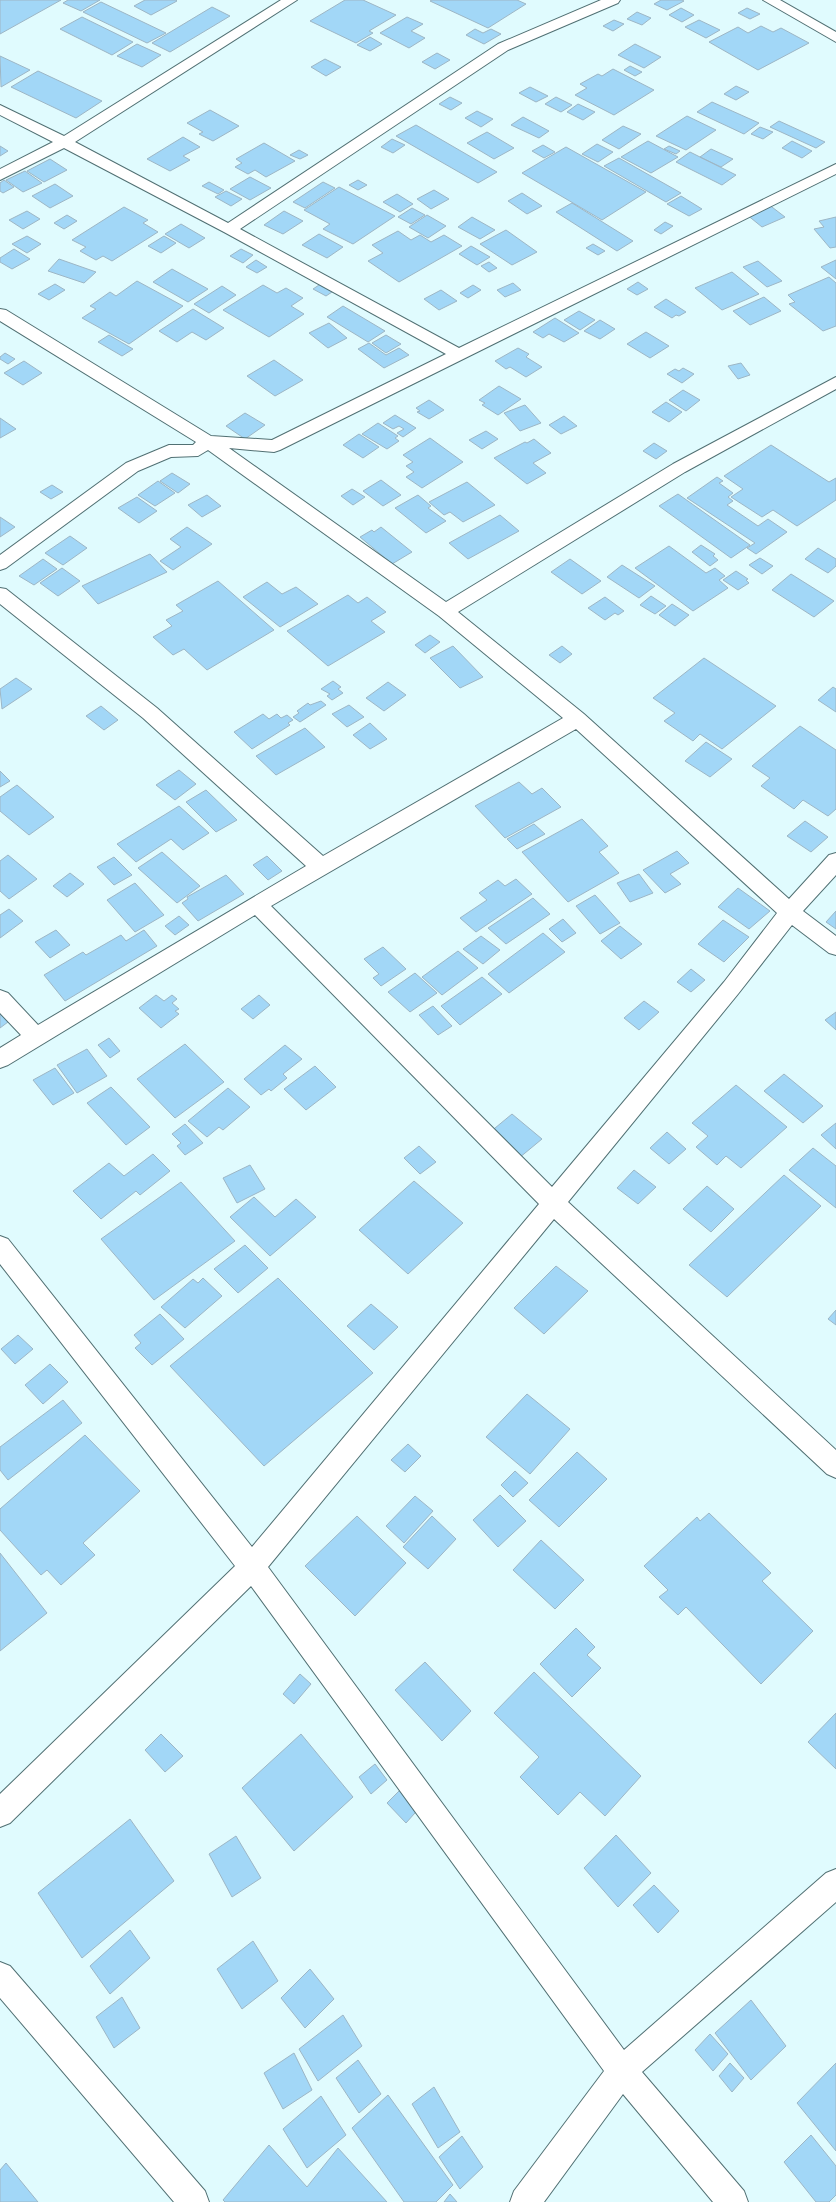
<svg xmlns="http://www.w3.org/2000/svg" width="836" height="2202" viewBox="0 0 836 2202" font-family="'Public Sans',sans-serif">
<style>
.building{fill:#a2d7f7;stroke:#9db6c5}
.lines{fill:none;stroke-linecap:round;stroke-linejoin:round}
.street-casing{stroke:#517073;stroke-width:2}
.street{fill:#fff;fill-rule:evenodd}
</style>
<rect width="100%" height="100%" fill="#e0fbfe"/>
<path class="building" d="M0,0H61L0,34Z
M68,0H100L81,11L63,3Z
M145,0H176L177,1L151,15L134,6Z
M345,0H363L396,15L369,31L373,33L356,43L310,21Z
M432,0H517L526,4L488,28L430,1Z
M661,0H682L684,1L667,10L654,4Z
M101,2L166,33L147,43L83,12Z
M212,7L230,16L170,52L152,43Z
M681,8L694,15L682,22L669,15Z
M747,8L760,14L750,19L738,13Z
M637,12L651,18L642,25L627,19Z
M82,17L133,42L112,55L60,29Z
M407,17L423,24L411,31L425,38L409,48L380,33Z
M614,20L624,24L613,31L603,26Z
M699,20L720,30L706,38L685,27Z
M761,26L773,32L781,28L809,43L758,70L709,42L738,27L748,33Z
M475,29L483,33L491,29L501,34L484,44L466,35Z
M370,37L382,44L370,51L357,45Z
M137,44L161,55L142,67L117,56Z
M635,44L661,57L644,68L618,55Z
M437,53L450,60L435,69L422,62Z
M0,56L30,70L1,87Z
M325,59L341,67L326,76L311,67Z
M630,66L642,72L635,76L624,70Z
M613,69L654,90L614,115L575,95L587,88L580,84L598,74L602,76Z
M38,71L102,101L76,118L11,87Z
M736,86L749,92L736,100L724,94Z
M530,87L548,96L536,102L519,93Z
M450,97L462,103L451,110L439,104Z
M556,97L572,105L561,112L545,104Z
M712,102L759,123L744,134L697,112Z
M578,104L595,112L583,120L567,112Z
M210,110L239,126L213,141L199,134L203,132L187,123Z
M477,111L493,119L481,127L465,118Z
M687,116L716,130L686,150L656,136Z
M523,117L549,131L539,138L511,125Z
M779,121L825,142L816,148L770,127Z
M416,125L497,172L478,183L396,136Z
M623,126L641,134L619,149L602,140Z
M760,127L773,132L763,139L751,134Z
M487,132L514,148L494,159L467,143Z
M183,137L200,147L183,156L190,160L170,171L147,159Z
M392,139L405,145L393,153L381,147Z
M648,141L678,157L651,173L621,157Z
M792,141L812,151L802,158L782,148Z
M264,143L295,161L266,177L255,170L248,174L235,167L242,163L236,159Z
M597,144L613,152L598,162L582,154Z
M543,145L555,152L544,158L532,151Z
M0,146L8,151L0,156Z
M669,146L680,151L676,154L664,149Z
M566,147L646,192L602,220L522,173Z
M711,149L733,159L721,167L700,157Z
M299,150L308,155L300,159L290,155Z
M690,152L736,175L722,185L676,162Z
M619,158L681,193L666,202L604,166Z
M50,159L67,170L44,182L27,171Z
M25,171L42,183L23,192L6,180Z
M250,177L271,188L250,200L230,189Z
M4,180L14,187L3,193L0,191V183Z
M358,180L367,185L358,190L349,185Z
M209,182L224,190L218,194L202,186Z
M323,182L335,188L305,208L293,202Z
M55,184L73,196L50,208L32,196Z
M339,187L395,216L353,244L323,229L330,224L304,210Z
M434,190L449,199L431,209L417,199Z
M226,191L242,199L231,206L215,197Z
M522,193L542,206L527,214L508,201Z
M397,194L413,204L400,212L383,202Z
M681,196L702,209L689,216L667,204Z
M572,203L633,241L617,251L556,212Z
M768,204L785,217L762,227L746,214Z
M124,207L148,220L143,223L158,232L112,261L103,256L96,260L80,251L86,247L72,240Z
M412,208L425,215L411,224L398,217Z
M27,211L40,219L23,229L9,220Z
M284,211L303,221L283,234L264,225Z
M67,215L77,221L64,229L54,223Z
M427,215L446,226L428,238L409,227Z
M472,217L495,230L480,239L458,227Z
M836,217V247L830,248L814,229L824,227L819,221Z
M665,222L673,226L661,234L654,230Z
M181,224L205,238L189,248L165,234Z
M506,230L537,252L512,265L480,244Z
M398,231L411,240L420,235L431,242L444,235L462,246L399,282L368,261L383,253L372,245Z
M319,234L343,247L327,258L302,245Z
M27,236L41,244L27,253L12,244Z
M164,236L176,243L161,253L148,246Z
M593,244L605,251L598,255L586,248Z
M471,246L490,257L477,265L459,254Z
M14,249L30,259L12,269L0,262V258Z
M241,249L253,255L243,263L230,256Z
M59,259L96,272L84,283L48,271Z
M256,260L267,267L257,273L246,267Z
M836,260V279L821,267Z
M758,261L782,281L767,287L743,267Z
M489,262L497,268L489,272L481,266Z
M172,269L208,289L188,302L153,282Z
M732,272L759,294L722,310L695,288Z
M829,277L836,283V326L823,331L789,304L795,302L788,295Z
M137,281L183,306L129,344L82,318L96,309L90,306L110,292L116,296Z
M638,282L648,289L637,295L627,289Z
M322,283L335,290L326,296L313,289Z
M513,283L521,290L505,297L497,290Z
M55,284L65,290L49,300L38,294Z
M263,285L277,293L286,288L303,298L291,306L304,314L269,337L223,310Z
M473,285L481,290L468,298L460,293Z
M222,286L236,295L209,313L194,304Z
M441,290L457,301L439,310L424,299Z
M764,297L781,311L750,325L733,311Z
M666,299L686,312L679,316L676,315L672,318L654,307Z
M343,306L385,331L368,342L327,317Z
M193,309L224,328L206,340L192,332L177,342L159,331Z
M579,311L595,320L580,330L564,320Z
M555,318L579,333L564,342L549,334L543,338L533,332Z
M600,320L615,329L600,339L584,331Z
M329,323L347,338L328,348L309,333Z
M646,332L669,346L650,358L627,344Z
M109,335L133,349L122,356L98,342Z
M386,335L401,344L386,353L372,343Z
M369,343L386,355L399,348L409,355L384,368L358,349Z
M518,348L529,354L526,357L542,367L526,377L510,367L506,369L495,361Z
M5,353L15,359L8,364L0,359V357Z
M274,360L303,380L275,396L247,376Z
M24,361L42,373L23,385L4,373Z
M741,363L750,375L738,379L728,366Z
M683,368L694,374L682,383L667,374L675,369L679,371Z
M499,386L521,399L498,415L482,405L485,403L479,400Z
M683,390L700,400L686,411L669,400Z
M429,400L444,410L429,419L417,412L420,411L416,408Z
M666,402L682,412L669,422L652,412Z
M525,405L541,423L520,431L504,413Z
M245,413L265,425L245,439L226,426Z
M395,415L416,428L403,437L397,433L404,429L399,426L393,429L383,423Z
M564,416L577,426L561,434L549,425Z
M0,418L16,429L0,438Z
M378,423L398,436L395,438L399,441L387,449L362,434Z
M486,431L498,439L482,449L469,440Z
M359,434L379,447L363,458L343,445Z
M430,438L463,462L422,488L406,477L414,472L406,466L413,462L403,455Z
M534,439L551,453L533,463L546,473L527,484L494,458L525,442L527,443Z
M654,443L667,451L656,459L643,451Z
M771,445L829,482L836,478V500L797,526L773,510L762,517L731,497L743,489L724,476Z
M172,473L190,484L178,493L160,481Z
M717,477L723,481L719,483L733,493L728,497L733,501L727,505L758,526L768,519L787,532L756,554L747,548L755,543L687,498Z
M381,480L401,495L383,506L363,491Z
M158,481L175,493L155,506L138,495Z
M467,482L495,505L463,522L450,512L444,515L429,502Z
M52,485L63,492L51,499L40,492Z
M352,489L365,497L353,505L341,496Z
M678,494L750,545L731,558L659,506Z
M207,495L221,506L202,517L188,505Z
M418,495L431,506L428,508L446,521L426,533L395,508Z
M137,497L157,511L139,523L118,508Z
M500,515L519,531L468,559L449,543Z
M0,517L15,527L0,537Z
M187,527L212,544L173,570L160,561L181,547L170,539Z
M381,527L412,552L392,564L360,537L372,530L374,532Z
M70,536L87,548L63,565L45,553Z
M701,545L715,554L713,556L718,560L710,566L692,552Z
M669,546L706,573L715,568L725,576L719,580L728,588L693,611L635,568Z
M818,548L836,559V566L828,573L805,559Z
M150,554L167,572L98,604L82,586Z
M760,558L773,566L762,574L749,565Z
M43,559L57,569L34,585L19,576Z
M570,559L601,581L582,594L551,572Z
M622,565L655,586L639,598L607,577Z
M62,568L80,581L58,596L40,583Z
M736,571L748,579L746,580L749,583L738,590L723,580Z
M791,574L834,601L814,617L772,590Z
M218,581L274,630L207,670L184,649L173,655L153,637L172,626L166,620L183,611L176,605Z
M267,582L282,594L296,587L318,604L280,627L243,597Z
M348,595L358,603L367,597L386,612L371,621L385,632L328,666L287,631Z
M651,596L666,606L655,614L640,605Z
M605,597L624,611L618,615L615,613L605,620L588,608Z
M672,604L689,615L675,626L659,615Z
M430,635L440,642L425,653L415,645Z
M453,646L483,677L460,688L430,658Z
M562,646L572,654L560,663L549,655Z
M704,658L776,706L722,749L700,734L693,741L664,721L675,713L653,698Z
M16,678L32,689L2,709L0,689Z
M333,681L341,687L338,689L343,693L332,700L327,696L330,694L321,689Z
M388,682L406,695L384,711L366,698Z
M833,687L836,689V712L818,700Z
M321,701L326,705L300,722L293,717L299,713L297,711L308,703L310,705Z
M349,705L364,717L347,727L332,714Z
M101,706L118,720L104,730L86,716Z
M263,714L269,719L277,714L281,718L287,715L293,720L288,723L290,725L252,749L234,732Z
M370,723L387,739L370,749L353,735Z
M800,726L836,750V809L828,816L803,800L794,809L761,786L770,778L752,766Z
M305,728L325,747L276,775L256,756Z
M706,742L732,759L710,777L685,761Z
M179,770L196,784L175,800L156,785Z
M0,771L10,781L0,787Z
M519,782L532,794L542,788L561,807L505,838L475,806Z
M17,785L54,817L29,835L0,811V797Z
M206,790L237,820L216,832L186,802Z
M179,806L209,833L183,850L171,839L136,862L117,844Z
M582,819L608,846L599,852L619,873L568,902L522,852Z
M805,821L828,837L811,852L787,836Z
M534,824L545,834L517,849L507,839Z
M677,851L689,863L670,874L681,884L665,893L643,870Z
M162,852L200,886L177,903L138,868Z
M8,855L37,879L9,899L0,891V861Z
M267,856L282,871L268,880L253,865Z
M114,857L132,875L114,885L97,867Z
M70,873L84,884L67,897L53,886Z
M639,874L653,893L630,902L617,883Z
M226,875L244,894L198,921L182,903L188,899L187,897Z
M516,879L532,894L476,932L460,918L487,900L479,893L498,880L505,886Z
M135,883L164,915L135,932L107,900Z
M738,888L770,911L749,929L718,907Z
M595,895L620,923L600,934L576,906Z
M533,898L550,914L506,944L488,928Z
M9,909L23,921L0,938V915Z
M836,911V929L826,922Z
M179,916L189,925L175,935L165,926Z
M563,919L576,933L562,942L549,929Z
M723,920L749,937L724,962L698,944Z
M620,926L642,944L621,959L601,941Z
M56,930L70,945L50,958L35,942Z
M144,930L157,946L65,1001L44,975L83,952L86,955L121,935L126,941Z
M543,933L565,952L509,993L488,974Z
M481,936L500,950L483,964L463,949Z
M383,947L406,969L381,986L373,978L379,974L364,959Z
M458,951L478,968L442,995L422,977Z
M691,969L705,980L691,992L677,982Z
M415,973L437,993L410,1012L388,992Z
M482,977L502,994L460,1025L441,1006Z
M156,995L164,1001L172,995L177,999L172,1003L179,1009L175,1011L179,1014L161,1028L139,1008Z
M259,995L270,1005L253,1019L241,1009Z
M644,1001L659,1012L639,1030L624,1018Z
M433,1006L452,1026L438,1035L419,1015Z
M0,1008L12,1019L0,1028Z
M836,1012V1030L825,1020Z
M109,1038L120,1051L110,1058L98,1045Z
M185,1044L224,1082L175,1118L137,1079Z
M285,1045L302,1059L283,1074L287,1078L271,1091L269,1089L261,1095L244,1079Z
M87,1049L107,1076L77,1093L57,1065Z
M315,1066L336,1087L306,1110L284,1089Z
M55,1068L74,1093L53,1105L33,1080Z
M784,1074L823,1106L803,1123L764,1091Z
M736,1085L787,1127L741,1168L726,1156L717,1165L696,1147L708,1136L692,1123Z
M111,1087L150,1127L126,1145L87,1103Z
M228,1088L250,1107L223,1130L219,1127L207,1137L188,1121Z
M512,1114L542,1139L519,1158L489,1133Z
M836,1123V1149L821,1135Z
M185,1124L203,1143L185,1155L177,1146L181,1143L172,1134Z
M667,1132L686,1149L669,1164L650,1148Z
M419,1146L436,1162L420,1174L404,1158Z
M813,1148L836,1166V1208L789,1170Z
M153,1154L170,1171L140,1195L136,1191L101,1219L73,1191L109,1163L124,1176Z
M250,1165L265,1189L237,1203L223,1178Z
M634,1170L656,1187L638,1204L617,1188Z
M784,1175L821,1206L727,1297L689,1265Z
M414,1181L463,1223L408,1274L359,1230Z
M181,1182L235,1241L154,1300L101,1239Z
M707,1186L734,1209L711,1232L683,1209Z
M254,1197L275,1217L296,1199L316,1217L270,1256L230,1217Z
M245,1245L268,1268L238,1293L214,1269Z
M556,1266L588,1291L544,1334L514,1308Z
M203,1278L222,1296L185,1328L161,1307L193,1279L198,1283Z
M278,1278L373,1373L264,1466L170,1366Z
M371,1304L398,1327L374,1350L347,1326Z
M836,1310V1325L828,1319Z
M160,1314L184,1339L152,1365L135,1348L141,1343L134,1335Z
M18,1335L33,1349L15,1364L1,1349Z
M50,1364L68,1382L43,1404L25,1385Z
M527,1394L570,1429L530,1474L486,1437Z
M63,1400L82,1423L8,1480L0,1470V1447Z
M85,1435L140,1491L83,1543L95,1555L61,1585L47,1570L41,1575L0,1530V1509Z
M408,1444L421,1456L405,1472L391,1460Z
M577,1452L607,1479L559,1527L529,1500Z
M515,1471L528,1483L513,1497L501,1485Z
M500,1495L526,1521L498,1547L473,1520Z
M415,1496L433,1511L404,1543L386,1526Z
M709,1513L771,1573L762,1581L813,1631L761,1684L686,1607L678,1615L659,1597L668,1590L644,1566L697,1517L700,1521Z
M357,1516L406,1563L355,1616L305,1566Z
M432,1516L456,1539L428,1569L403,1547Z
M541,1540L584,1580L555,1609L513,1570Z
M0,1553L47,1613L0,1651Z
M576,1628L595,1647L587,1655L601,1668L572,1697L540,1664Z
M425,1662L471,1711L442,1741L395,1690Z
M534,1672L641,1776L605,1816L580,1792L558,1815L520,1777L539,1757L494,1713Z
M300,1674L311,1684L294,1704L283,1694Z
M836,1713V1769L808,1742Z
M161,1734L183,1756L165,1772L145,1750Z
M301,1734L353,1797L294,1851L242,1788Z
M375,1764L387,1780L371,1794L359,1777Z
M405,1785L423,1804L406,1823L387,1803Z
M130,1819L174,1881L82,1958L38,1893Z
M616,1835L651,1873L618,1907L584,1868Z
M236,1836L261,1878L232,1897L209,1854Z
M654,1885L679,1911L658,1933L633,1905Z
M130,1930L150,1958L110,1994L90,1966Z
M253,1941L278,1981L242,2009L217,1969Z
M310,1969L334,1999L305,2028L281,1998Z
M122,1997L140,2028L114,2048L96,2017Z
M751,2000L786,2046L751,2080L715,2033Z
M343,2015L362,2046L318,2081L299,2049Z
M710,2034L728,2054L713,2071L695,2050Z
M294,2053L312,2090L283,2109L264,2073Z
M358,2060L381,2094L359,2113L336,2078Z
M730,2063L744,2078L732,2092L719,2076Z
M836,2063V2151L797,2103Z
M434,2087L460,2132L438,2148L412,2104Z
M388,2095L453,2185L436,2202H404L352,2128Z
M321,2096L346,2135L307,2168L283,2129Z
M811,2135L836,2166V2195L829,2202H816L784,2162Z
M462,2136L483,2167L460,2189L439,2157Z
M269,2145L307,2187L338,2148L387,2202H225L223,2200Z
M6,2163L38,2202H0V2170Z
M450,2194L457,2202H444Z"/>
<g class="lines">
<g class="street-casing">
<path id="street" d="M281,0H297L75,142L228,223L498,44L601,0H620L618,3L508,50L240,229L459,348L836,164V174L280,450L274,452L229,448L446,602L673,464L836,377V389L685,472L458,612L584,714L789,899L829,855L836,853V875L803,911L836,936V955L829,953L792,925L738,994L568,1202L836,1450V1478L827,1474L554,1219L268,1567L624,2050L826,1873L836,1869V1902L642,2072L744,2191L748,2202H713L623,2094L544,2202H510L514,2191L604,2071L251,1586L10,1823L0,1827V1794L235,1566L0,1264V1236L8,1239L252,1547L539,1204L255,915L8,1065L0,1068V1048L21,1035L0,1013V990L8,993L38,1025L306,866L143,718L0,604V588L6,589L157,708L323,856L563,718L439,616L208,450L198,456L171,457L138,471L6,568L0,570V555L126,463L169,445H193L196,442L0,321V309L6,310L211,436L272,440L446,354L224,232L64,148L0,180V169L53,142L0,115V105L64,136ZM576,729L777,913L724,982L552,1187L271,906Z
M763,0H780L836,32V42Z
M0,1962L10,1966L205,2191L209,2202H174L0,1998Z"/>
</g>
<use href="#street" class="street"/>
</g>
</svg>
